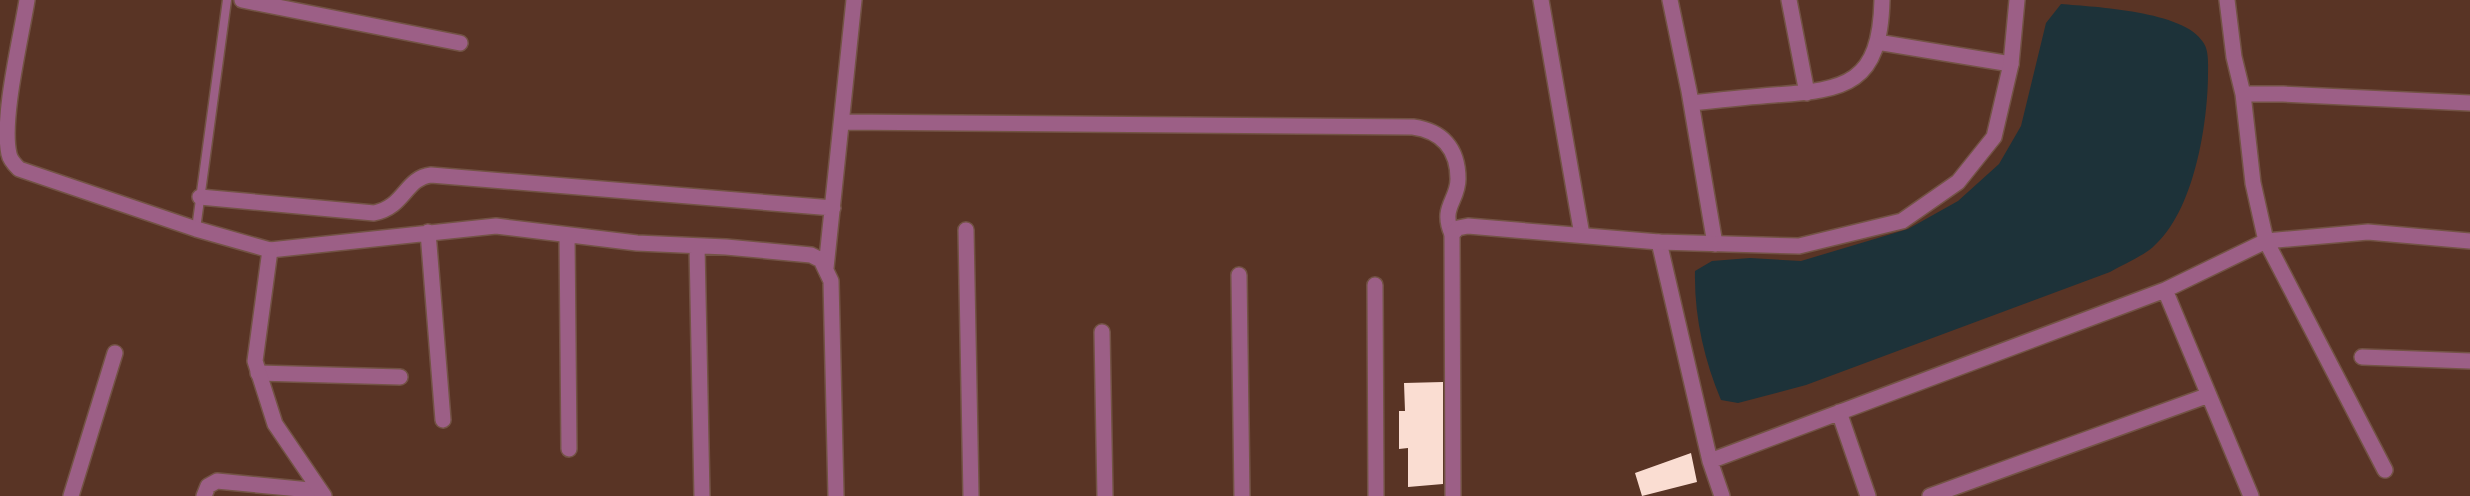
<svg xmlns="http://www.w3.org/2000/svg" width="2470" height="496" viewBox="0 0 2470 496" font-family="Jost,sans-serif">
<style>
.water{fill:#1d3239}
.building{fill:#faddd2}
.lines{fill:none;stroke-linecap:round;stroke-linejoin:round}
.service-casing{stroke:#735345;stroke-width:11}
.minor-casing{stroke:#735345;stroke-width:18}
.tertiary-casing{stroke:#735345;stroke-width:18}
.service{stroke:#9c5f86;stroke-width:8}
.minor{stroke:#9c5f86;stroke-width:15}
.tertiary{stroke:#9c5f86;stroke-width:15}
</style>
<rect width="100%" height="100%" fill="#593425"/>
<path class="water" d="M2061,4C2095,7 2184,11 2203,42C2209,50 2208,63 2208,73C2208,124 2194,212 2153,247C2141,257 2124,264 2110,272L1806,385L1738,403L1721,400C1704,359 1694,316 1695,271L1712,261L1750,258L1801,261L1908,229L1958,201L1999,164L2021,126L2046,23Z"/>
<path class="building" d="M1443,382V484L1408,487V448L1399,449V411H1405L1404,383Z
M1691,453L1697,482L1642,496L1635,473Z"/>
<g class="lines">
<g class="service-casing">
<path id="service" d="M196,229L227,0"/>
</g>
<g class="minor-casing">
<path id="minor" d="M242,0L460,43
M1541,0L1582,235
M1670,0L1689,91L1715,244
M1789,0L1807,93
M2227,0L2234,57L2243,94L2253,183L2266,241L2385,470
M1877,42L2011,64
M2243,94H2283L2470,103
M1691,103C1719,100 1746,97 1774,95C1847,90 1880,84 1882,0
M843,122L1413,127C1442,131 1458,148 1458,179C1458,201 1440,207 1452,234
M200,197L374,213C405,207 405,178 431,175L833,208
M966,230L971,496
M428,232L443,420
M567,235L569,449
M1659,242L1710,461L1722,496
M697,246L702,496
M270,250L496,226L637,243L726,247L811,255L821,260L831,281L836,496
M826,268L854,0
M1239,275L1242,496
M1375,285L1376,496
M2165,290L2251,496
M1102,332L1105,496
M2362,357L2470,361
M258,373L400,377
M1839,412L1868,496
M1710,461L2165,290L2266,241L2368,232L2470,241
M71,496L115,353
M204,496L208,486L217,481L320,491
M1930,496L2209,395"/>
</g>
<g class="tertiary-casing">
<path id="tertiary" d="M27,0C21,38 1,119 9,154C10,160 15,165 19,169L196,229L270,250L255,361L275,424L324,496
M1453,496L1452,234L1458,228L1468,226L1659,242L1799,246L1902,221L1958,182L1994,137L2011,64L2017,0"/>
</g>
<use href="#service" class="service"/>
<use href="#minor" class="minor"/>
<use href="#tertiary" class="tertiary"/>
</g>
</svg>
